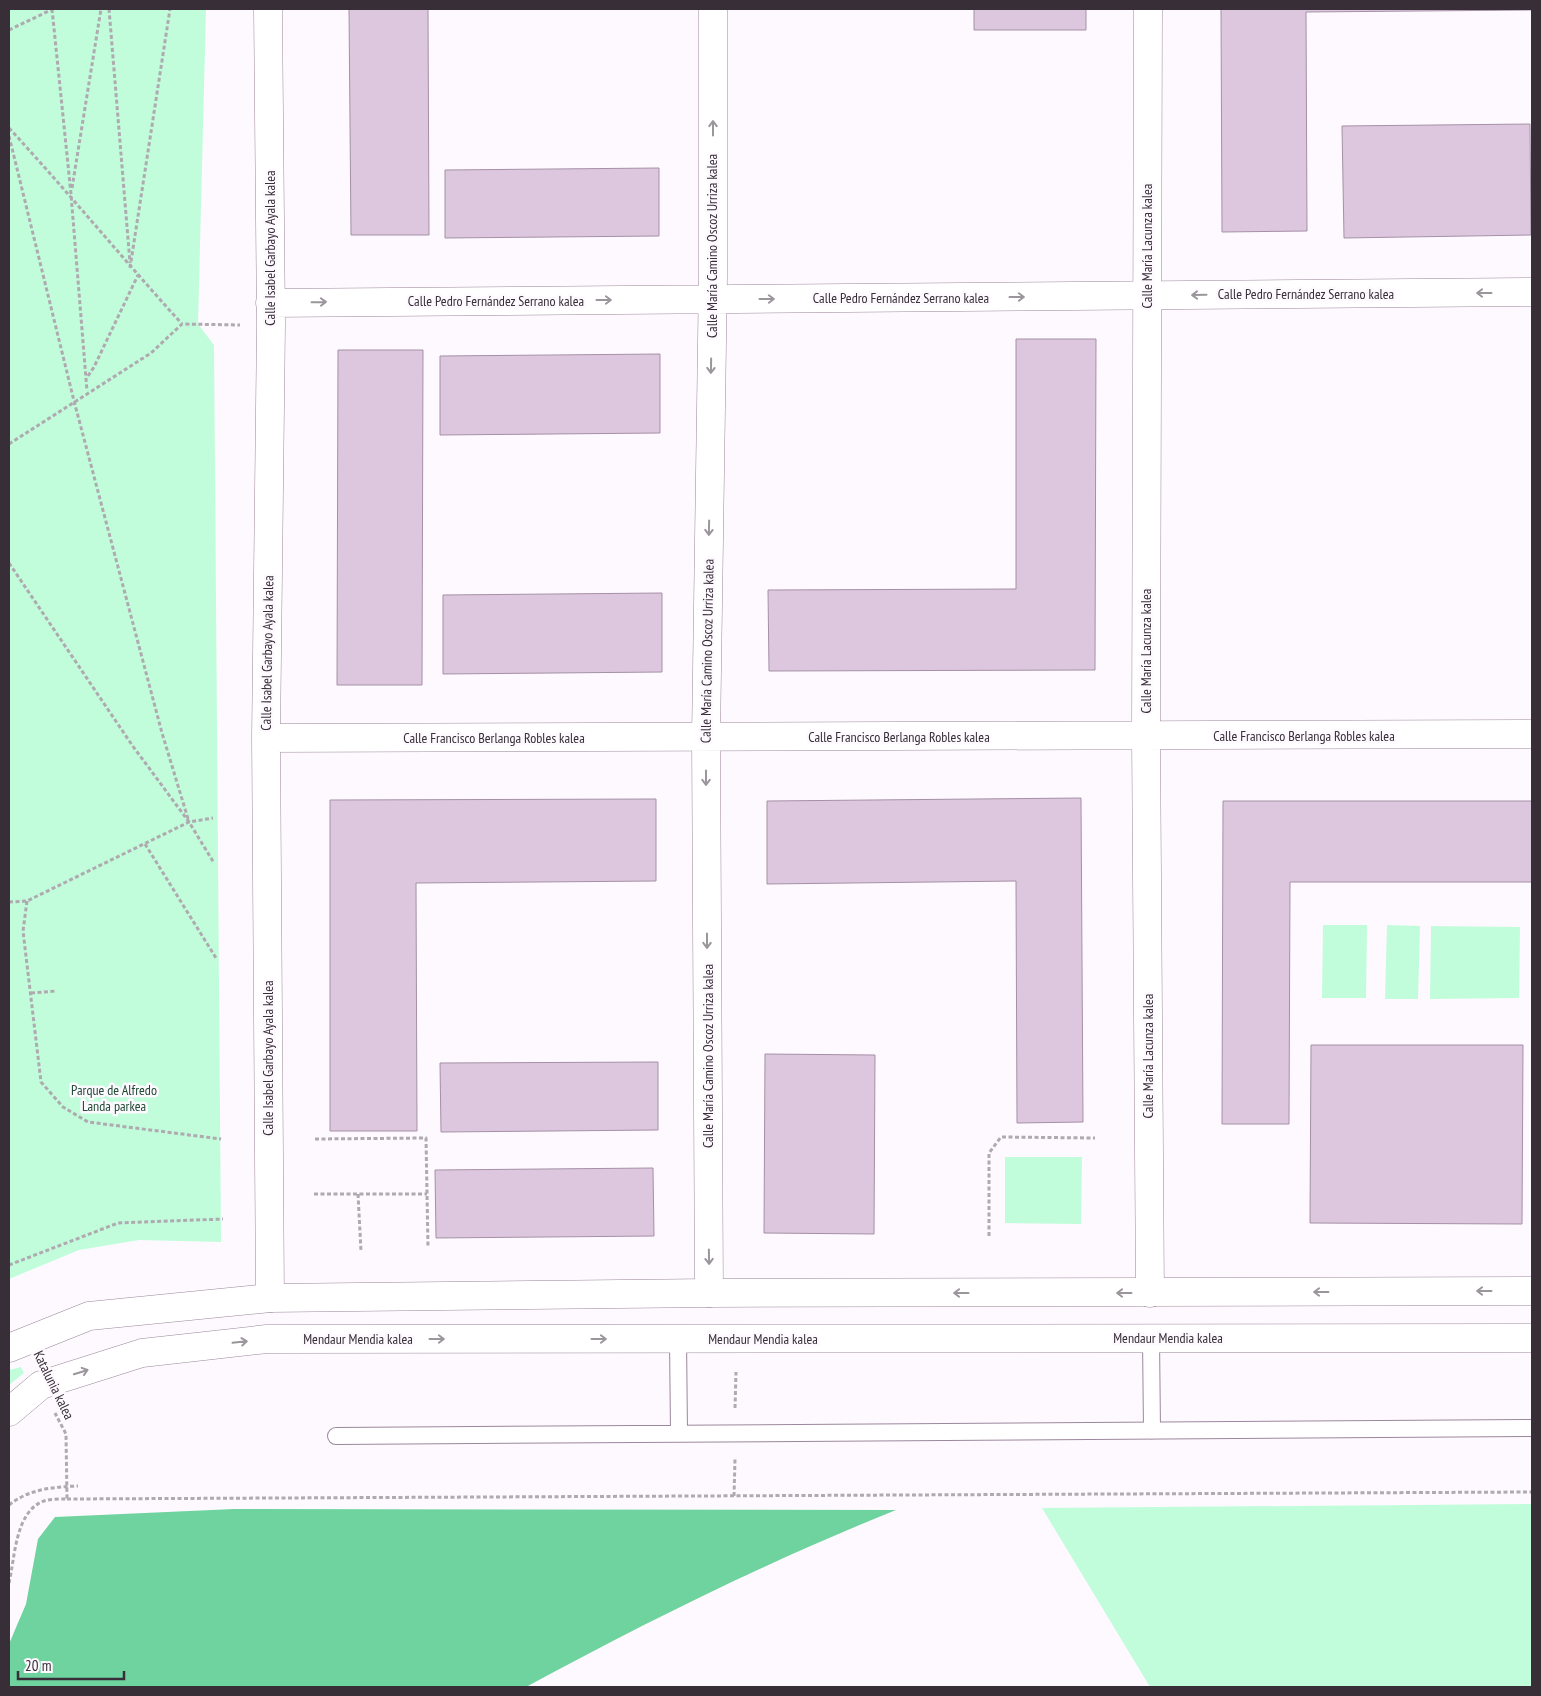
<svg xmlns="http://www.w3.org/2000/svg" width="1541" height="1696" viewBox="0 0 1541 1696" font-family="'PT Sans Narrow',sans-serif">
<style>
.green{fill:#c1fddb}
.forest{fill:#6ed39e}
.building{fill:#ddc7df;stroke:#a590a7}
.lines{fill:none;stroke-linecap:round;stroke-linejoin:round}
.service-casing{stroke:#9c879d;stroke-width:18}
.minor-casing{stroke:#9c879d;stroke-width:29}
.tertiary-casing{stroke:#9c879d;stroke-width:29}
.path{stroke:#afa9b0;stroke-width:3;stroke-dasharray:4 2.5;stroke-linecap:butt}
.service{stroke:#fff;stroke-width:16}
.minor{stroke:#fff;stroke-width:28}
.tertiary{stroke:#fff;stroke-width:28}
.oneway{stroke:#9b969c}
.labels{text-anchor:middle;stroke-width:5;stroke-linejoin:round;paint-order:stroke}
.street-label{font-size:14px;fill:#372e38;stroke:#fdf9fe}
.park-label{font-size:14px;fill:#1f4a34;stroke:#fdf9fe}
</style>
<rect width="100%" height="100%" fill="#fdf9fe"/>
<path class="green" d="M9,9H206L198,324L214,345L221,1242L139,1240L79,1250L9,1279Z
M1323,925H1367L1366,998H1322Z
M1387,925L1420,926L1418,999H1385Z
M1431,926L1520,927L1519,998L1430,999Z
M1005,1157H1082L1081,1224L1005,1223Z
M21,1367L24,1373L9,1385V1370Z
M1532,1504V1687H1150L1042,1508Z"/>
<path class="forest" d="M234,1509L896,1510C769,1561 646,1622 526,1687H9V1644L26,1604L38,1539L55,1517Z"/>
<path class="building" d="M349,9H428L429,235H351Z
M974,9H1086V30H974Z
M1221,9H1532V10L1306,12L1307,231L1222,232Z
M1530,124L1531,235L1344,238L1342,126Z
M659,168V236L445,238V170Z
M1016,339H1096L1095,670L769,671L768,590L1016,589Z
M338,350H423L422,685H337Z
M660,354V433L440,435V356Z
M662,593V672L443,674V595Z
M1081,798L1083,1122L1017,1123L1016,881L767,884V801Z
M656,799V881L416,883L417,1131H330V800Z
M1223,801H1532V882H1290L1289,1124H1222Z
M1311,1045H1523L1522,1224L1310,1223Z
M765,1054L875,1055L874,1234L764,1233Z
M658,1062V1130L441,1132L440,1063Z
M653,1168L654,1236L436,1238L435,1170Z"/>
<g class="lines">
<g class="service-casing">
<path id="service" d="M1151,1338L1152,1431
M678,1339L679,1433
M336,1436L1532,1428"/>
</g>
<g class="minor-casing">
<path id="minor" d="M268,9L271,325L266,738L270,1298
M1148,9L1146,737L1150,1293
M270,303L1532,292
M266,738L1532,734
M709,1293L706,737L713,276V9"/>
</g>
<g class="tertiary-casing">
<path id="tertiary" d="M9,1348L89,1316L270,1298L709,1293L1532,1291
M9,1412L41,1385L142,1353L267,1339L1532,1338"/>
</g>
<path class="path" d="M52,9L71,194L87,391
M109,9L130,263
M9,30L53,9
M9,128C68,192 123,259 182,324
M9,136L74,401L162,733L189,822
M72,188L101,9
M130,268L170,9
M88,376L94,367L138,275
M9,444L151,353L182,324L240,325
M9,563L132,745L189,822L214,863
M145,844L216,958
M27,901L23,931L41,1082L63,1107L88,1122L221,1139
M9,902L27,901L189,822L213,818
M31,993L56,991
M315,1139L426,1138L428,1247
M314,1194H427
M358,1194L361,1251
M989,1236V1153L1001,1137L1095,1138
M9,1265L118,1223L223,1219
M735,1408L736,1372
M734,1496L735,1459
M67,1499L1532,1492
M9,1505C29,1489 53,1487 78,1486
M9,1583C15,1558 15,1511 44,1501C51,1499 60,1499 67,1499L66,1434L55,1413"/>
<use href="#service" class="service"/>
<use href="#minor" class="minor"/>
<use href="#tertiary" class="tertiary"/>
</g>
<defs><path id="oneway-shaft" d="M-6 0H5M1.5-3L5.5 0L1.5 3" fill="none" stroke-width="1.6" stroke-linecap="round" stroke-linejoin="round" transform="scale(1.25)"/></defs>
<g class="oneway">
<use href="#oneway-shaft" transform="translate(713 128) rotate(-90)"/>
<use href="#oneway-shaft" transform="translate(1484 293) rotate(180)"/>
<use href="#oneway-shaft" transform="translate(1199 295) rotate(179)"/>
<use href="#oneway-shaft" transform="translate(1017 297)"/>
<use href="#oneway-shaft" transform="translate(767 299)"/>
<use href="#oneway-shaft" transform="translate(604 300)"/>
<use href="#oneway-shaft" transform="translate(319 302) rotate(-1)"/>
<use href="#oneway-shaft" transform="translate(711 366) rotate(91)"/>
<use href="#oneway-shaft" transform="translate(709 528) rotate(91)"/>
<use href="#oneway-shaft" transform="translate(706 778) rotate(90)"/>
<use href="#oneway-shaft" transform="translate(707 941) rotate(90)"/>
<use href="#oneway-shaft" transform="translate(709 1257) rotate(89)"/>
<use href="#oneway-shaft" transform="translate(1484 1291) rotate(180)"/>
<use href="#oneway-shaft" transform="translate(1321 1292) rotate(180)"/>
<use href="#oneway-shaft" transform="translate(961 1293) rotate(-180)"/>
<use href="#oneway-shaft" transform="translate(1124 1293) rotate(-180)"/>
<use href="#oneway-shaft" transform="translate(437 1339)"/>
<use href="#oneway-shaft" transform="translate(599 1339)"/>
<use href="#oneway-shaft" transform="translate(240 1342) rotate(-6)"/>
<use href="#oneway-shaft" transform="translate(81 1372) rotate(-17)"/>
</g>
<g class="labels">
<g class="street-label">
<text transform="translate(712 246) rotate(-90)" y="5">Calle María Camino Oscoz Urriza kalea</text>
<text transform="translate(1147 246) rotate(-90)" y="5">Calle María Lacunza kalea</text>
<text transform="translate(270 248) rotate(-90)" y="5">Calle Isabel Garbayo Ayala kalea</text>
<text x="1306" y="299">Calle Pedro Fernández Serrano kalea</text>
<text x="901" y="303">Calle Pedro Fernández Serrano kalea</text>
<text x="496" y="306">Calle Pedro Fernández Serrano kalea</text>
<text transform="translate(707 651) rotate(-89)" y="5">Calle María Camino Oscoz Urriza kalea</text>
<text transform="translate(1146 651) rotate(-90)" y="5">Calle María Lacunza kalea</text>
<text transform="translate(267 653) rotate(-89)" y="5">Calle Isabel Garbayo Ayala kalea</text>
<text x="1304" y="741">Calle Francisco Berlanga Robles kalea</text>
<text x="899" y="742">Calle Francisco Berlanga Robles kalea</text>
<text x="494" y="743">Calle Francisco Berlanga Robles kalea</text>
<text transform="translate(708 1056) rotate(-90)" y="5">Calle María Camino Oscoz Urriza kalea</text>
<text transform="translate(1148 1056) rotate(-90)" y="5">Calle María Lacunza kalea</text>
<text transform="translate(268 1058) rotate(-90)" y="5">Calle Isabel Garbayo Ayala kalea</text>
<text x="1168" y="1343">Mendaur Mendia kalea</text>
<text x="358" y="1344">Mendaur Mendia kalea</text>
<text x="763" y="1344">Mendaur Mendia kalea</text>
<text transform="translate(54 1385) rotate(64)" y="5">Katalunia kalea</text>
</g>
<g class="park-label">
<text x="114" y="1095">Parque de Alfredo<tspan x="114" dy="16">Landa parkea</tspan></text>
</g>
</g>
<rect width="1541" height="1696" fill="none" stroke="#372e38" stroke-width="20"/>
<path d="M18 1671v8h106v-8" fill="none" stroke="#372e38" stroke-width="2.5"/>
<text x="25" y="1671" font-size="15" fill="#372e38" stroke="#fdf9fe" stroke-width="4" paint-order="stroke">20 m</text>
</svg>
